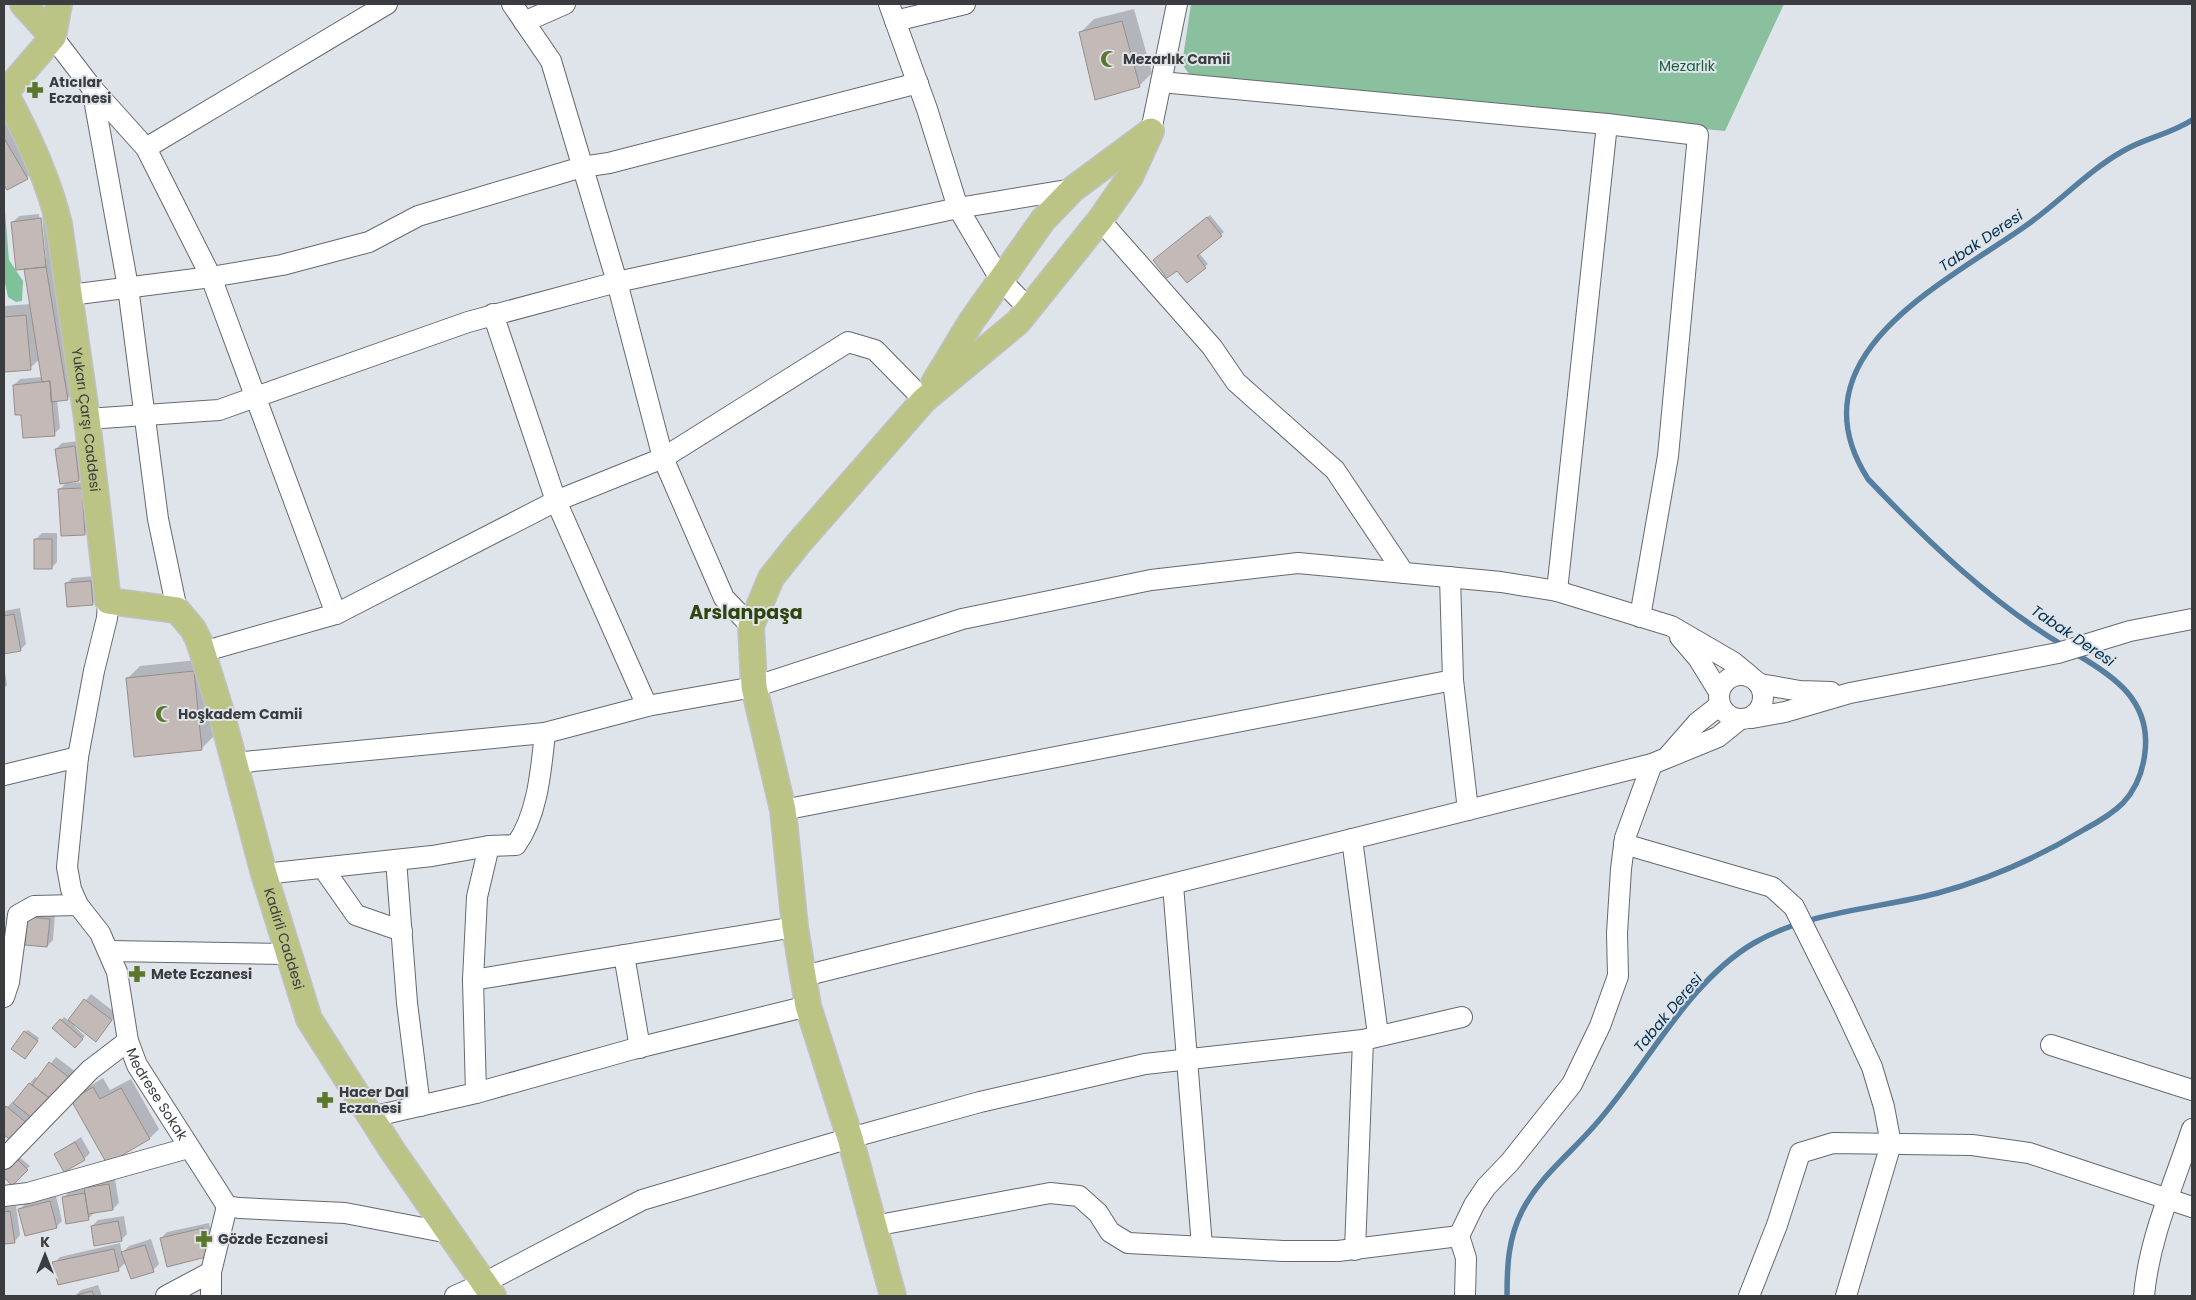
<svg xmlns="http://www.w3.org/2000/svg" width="2196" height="1300" viewBox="0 0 2196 1300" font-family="Poppins,sans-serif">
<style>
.green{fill:#8ac09e}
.forest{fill:#7fc198}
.shadow{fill:#0003}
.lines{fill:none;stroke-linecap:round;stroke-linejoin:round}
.stream{stroke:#567e9f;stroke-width:5.5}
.building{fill:#c3bab7;stroke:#978e8b}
.minor-casing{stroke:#65696f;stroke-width:22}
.major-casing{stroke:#c0c1c2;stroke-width:28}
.minor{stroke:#fff;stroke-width:20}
.major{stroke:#bbc485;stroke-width:25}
.labels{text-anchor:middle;stroke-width:4;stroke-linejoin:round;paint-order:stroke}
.poi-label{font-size:14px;font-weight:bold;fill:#3a3c3f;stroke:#dfe4eb;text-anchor:start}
.park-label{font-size:14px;fill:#115f39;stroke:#dfe4eb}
.street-label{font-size:14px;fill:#3a3c3f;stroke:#dfe4eb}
.water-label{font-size:15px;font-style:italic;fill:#002f4d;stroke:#dfe4eb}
.district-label{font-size:19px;font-weight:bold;fill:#30440f;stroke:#dfe4eb}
</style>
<rect width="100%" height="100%" fill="#dfe4eb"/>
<path class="green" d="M1191,4H1784L1725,131L1194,81L1182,64Z"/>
<path class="forest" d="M4,200L9,260L23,281L22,301L16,302L8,297L4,278Z"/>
<path class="shadow" d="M1134,9L1152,73L1139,86L1081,32L1094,19Z
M4,113L36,168L27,178L7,189L4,183Z
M42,213H47L77,389L68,398L57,400L60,428L54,434L22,413L14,385L20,379L42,377L40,359L30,368L4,371V306L31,304L25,268L13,222L19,216L39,214L44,259H46Z
M1210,215L1224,232L1199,253L1208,264L1187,282L1177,269L1157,258Z
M4,240L5,257L4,258Z
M80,441L85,474L79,480L56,449L62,443Z
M87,482L90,528L84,534L59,490L66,483Z
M42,533H57V562L51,568L36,539Z
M96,576L98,597L92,604L66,584L72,578Z
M20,608L26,644L20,650L4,653V611Z
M206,659L214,736L201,749L127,679L140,666Z
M4,665L7,685L4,688Z
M34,912L55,914L53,940L47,946L26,944Z
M91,994L117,1014L96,1040L76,1025L74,1026L85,1036L75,1047L54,1028L64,1017L69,1021Z
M28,1030L39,1038L27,1055L25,1032Z
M56,1057L76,1072L13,1141L4,1134V1111L13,1101L14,1103L35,1077L38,1079Z
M103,1078L110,1090L131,1079L159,1129L150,1138L72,1100L82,1091Z
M81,1137L90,1153L84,1159L55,1154Z
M18,1156L30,1166L12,1184L4,1175V1170Z
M115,1179L119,1203L113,1209L94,1213L88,1219L63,1198L70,1191L84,1189L91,1182Z
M56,1196L62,1221L56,1227L20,1209L26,1203Z
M16,1206L20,1235L14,1242L4,1243V1207Z
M124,1216L127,1234L121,1240L92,1226L98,1220Z
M209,1223L215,1249L161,1238L167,1232Z
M151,1239L159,1264L153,1270L126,1262L118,1270L54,1263L60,1257L120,1243L122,1253L129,1246Z
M98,1285L102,1296H75L81,1290Z"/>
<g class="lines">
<path class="stream" d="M2064,646C1990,602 1927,541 1868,479C1790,357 1943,284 2024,227C2059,203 2086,172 2123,151C2145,138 2171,134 2192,120
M1507,1296C1507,1266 1508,1239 1522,1211C1540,1176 1570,1154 1595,1125C1646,1068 1687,982 1754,943C1809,911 1878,909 1938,893C1989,879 2039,857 2085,829C2098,822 2112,814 2123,803C2136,789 2143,771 2145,752C2151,701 2114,676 2076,654"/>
</g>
<path class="building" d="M1122,21L1140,87L1095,100L1079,32Z
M4,138L28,179L7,190L4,185Z
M1207,217L1222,236L1197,256L1206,268L1187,283L1177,271L1167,278L1153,260Z
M41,218L46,267L16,270L11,222Z
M46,267L68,400L51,402L50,381L42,382L24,269Z
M26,315L31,370L4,372V317Z
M50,381L55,436L23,438L21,415H15L13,385Z
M75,446L79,481L60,484L55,449Z
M82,488L85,535L61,536L58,489Z
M34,539H52V569H34Z
M91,581L93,605L67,607L65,583Z
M14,614L21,651L4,654V616Z
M194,671L202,750L134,757L126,678Z
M27,917L50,919L47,947L25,945Z
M84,999L112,1020L96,1042L68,1020Z
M60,1019L83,1039L75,1048L52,1028Z
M24,1031L38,1041L25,1059L11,1049Z
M49,1062L71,1079L54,1101L32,1085Z
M29,1083L52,1100L36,1121L13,1103Z
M93,1087L100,1099L121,1088L150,1139L107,1164L71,1100Z
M6,1106L28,1124L13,1142L4,1135V1109Z
M75,1142L85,1160L64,1172L54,1154Z
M15,1157L28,1170L12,1186L4,1177V1169Z
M109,1184L113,1210L88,1214L84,1188Z
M85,1193L89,1220L66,1224L62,1197Z
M50,1201L57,1228L25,1236L18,1209Z
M10,1211L15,1243L4,1244V1212Z
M118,1221L122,1241L94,1246L91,1226Z
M203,1228L210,1256L167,1267L160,1238Z
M145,1245L154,1272L131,1279L121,1252Z
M114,1249L119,1271L58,1285L52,1262Z
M92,1291L94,1296H74Z"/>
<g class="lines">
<g class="minor-casing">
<g id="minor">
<path d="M512,4L551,61L617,282L663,458L724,598L751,626"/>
<path d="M889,4L927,109L958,208L1000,279L1029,309"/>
<path d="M895,21L965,4"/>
<path d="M524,22L565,4"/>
<path d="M53,37L92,88L146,148L211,277L336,614"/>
<path d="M1161,82L1607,124L1698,135L1668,456L1640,617"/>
<path d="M92,88L128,287L158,519L177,610"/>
<path d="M1151,131L1177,4"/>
<path d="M146,148L387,4"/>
<path d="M1100,220L1212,347L1236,382L1335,470L1404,573"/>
<path d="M70,295L211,277L282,265L369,242L418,216L582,167L609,163L918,83"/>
<path d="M493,314L556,501L647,706"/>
<path d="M87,419L219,410L468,322L617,282L958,208L1073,189"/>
<path d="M1450,577L1453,680L1468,810"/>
<path d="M1557,591L1607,124"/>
<path id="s1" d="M108,601L107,618L94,671L78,757L67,867L71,889L78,905L100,933L117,972L128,1041L137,1065L227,1206L239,1208L345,1213L449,1233"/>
<path d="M1680,637L1698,658L1719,692"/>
<path d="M202,652L336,614L556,501L663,458L848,342L875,350L924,400"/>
<circle cx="1741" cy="697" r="22"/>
<path d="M1760,684L1800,691L1831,692"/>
<path d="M1752,718L1785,712L1850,693L2058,653L2130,631L2192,619"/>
<path d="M1669,755L1697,723L1720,705"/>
<path d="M234,763L545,733L647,706L754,687L962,619L1151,580L1298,563L1501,582L1557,591L1671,626L1733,662L1750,676"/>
<path d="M4,775L78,757"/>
<path d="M783,810L1453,680"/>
<path d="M1352,839L1378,1035"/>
<path d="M1624,844L1772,887L1794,907L1843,1005L1872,1067L1884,1107L1891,1144L1846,1296"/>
<path d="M396,860L407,1003L420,1106"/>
<path d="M323,868L356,915L402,931"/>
<path d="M264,874L432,856L489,846"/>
<path d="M1173,885L1202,1246"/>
<path d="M109,951L288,954"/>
<path d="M624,955L640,1048"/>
<path d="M804,976L1652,764L1718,737L1739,720"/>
<path d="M473,980L795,927"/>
<path d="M4,997L9,982L18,915L34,906L78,905"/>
<path d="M2051,1045L2192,1090"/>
<path d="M476,1093L473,980L477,897L489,846L516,845C538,814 541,770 545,733"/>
<path d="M371,1117L476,1093L633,1049L808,1006"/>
<path d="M4,1159L90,1070L128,1041"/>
<path d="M4,1196L28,1193L188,1148"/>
<path d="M874,1226L1050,1193L1079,1196L1098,1213L1110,1232L1128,1243L1283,1251H1338L1459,1236"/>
<path d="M1355,1250L1363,1040"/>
<path d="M166,1296L211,1272"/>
<path d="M211,1296V1272L227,1206"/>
<path d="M455,1296L484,1283L642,1200L850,1138L980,1102L1145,1064L1363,1040L1462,1017"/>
<path d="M1465,1296L1466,1258L1459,1236L1474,1205L1486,1187L1510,1162L1572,1084L1600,1026L1618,976L1617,933L1621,869L1625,838L1652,764"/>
<path d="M1749,1296L1777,1225L1800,1153L1833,1143L1972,1145L2029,1153L2192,1207"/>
<path d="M2144,1296C2149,1238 2174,1184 2192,1129"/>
</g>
</g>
<g class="major-casing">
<g id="major">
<path d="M23,4L53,37"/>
<path id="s2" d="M4,91C27,133 48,178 59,224L87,419L108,601L177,610L193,629L199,641L221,712L264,874L309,1019L392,1150L493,1296"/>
<path d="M5,93L53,37L59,4"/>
<path d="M934,383L971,322L1043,220L1073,189L1150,132"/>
<path d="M893,1296L850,1138L808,1006L795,927L783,810L754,687L751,626L771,578L798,544L924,400L1018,322L1100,220L1130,177L1151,131"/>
</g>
</g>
<use href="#minor" class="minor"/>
<use href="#major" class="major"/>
</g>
<defs>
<g id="mosque-bare" transform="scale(1.35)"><path d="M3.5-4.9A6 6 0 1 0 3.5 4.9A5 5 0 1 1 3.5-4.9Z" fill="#5a772c" stroke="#dfe4eb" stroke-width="2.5" paint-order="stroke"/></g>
<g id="pharmacy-bare" transform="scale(1.35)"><path d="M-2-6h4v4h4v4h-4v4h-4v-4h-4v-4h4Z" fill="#5a772c" stroke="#dfe4eb" stroke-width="2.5" paint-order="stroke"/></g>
</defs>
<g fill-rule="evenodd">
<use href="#mosque-bare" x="1109" y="59"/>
<use href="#pharmacy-bare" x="35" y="90"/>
<use href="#mosque-bare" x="164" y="714"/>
<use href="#pharmacy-bare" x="137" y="974"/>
<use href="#pharmacy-bare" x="325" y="1100"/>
<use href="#pharmacy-bare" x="204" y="1239"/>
</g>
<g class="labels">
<g class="poi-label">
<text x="1123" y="64">Mezarlık Camii</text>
<text x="49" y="87">Atıcılar<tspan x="49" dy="16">Eczanesi</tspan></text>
<text x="178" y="719">Hoşkadem Camii</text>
<text x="151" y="979">Mete Eczanesi</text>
<text x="339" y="1097">Hacer Dal<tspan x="339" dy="16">Eczanesi</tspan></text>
<text x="218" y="1244">Gözde Eczanesi</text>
</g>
<g class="park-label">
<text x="1687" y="71">Mezarlık</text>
</g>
<g class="street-label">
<text dy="5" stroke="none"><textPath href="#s2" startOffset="342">Yukarı Çarşı Caddesi</textPath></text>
<text dy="5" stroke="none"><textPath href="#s2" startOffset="942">Kadirli Caddesi</textPath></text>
<text dy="5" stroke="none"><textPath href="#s1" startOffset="518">Medrese Sokak</textPath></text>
</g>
<g class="water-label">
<text transform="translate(1981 241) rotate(-34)" y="5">Tabak Deresi</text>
<text transform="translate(2073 636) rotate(34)" y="5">Tabak Deresi</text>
<text transform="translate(1668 1013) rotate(-50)" y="5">Tabak Deresi</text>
</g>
<g class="district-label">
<text x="746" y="619">Arslanpaşa</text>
</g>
</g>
<rect width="2196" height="1300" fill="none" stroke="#3a3c3f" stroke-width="10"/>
<g transform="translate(45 1255)" stroke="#dfe4eb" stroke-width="4" paint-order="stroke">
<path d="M0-4L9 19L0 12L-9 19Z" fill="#3a3c3f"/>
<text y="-8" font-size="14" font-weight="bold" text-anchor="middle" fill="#3a3c3f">K</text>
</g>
</svg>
